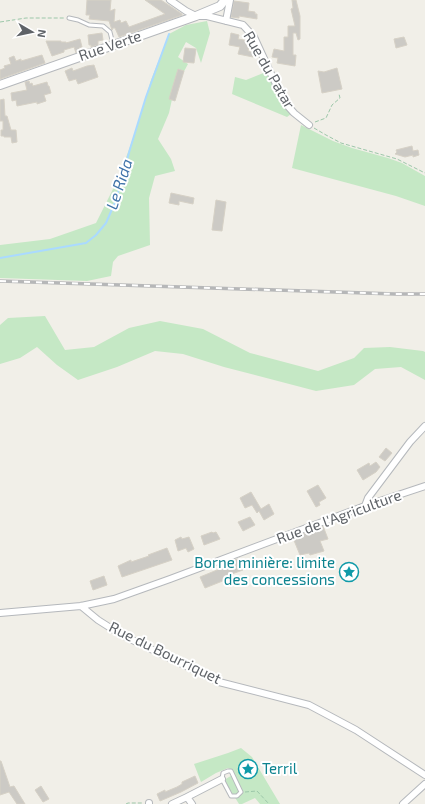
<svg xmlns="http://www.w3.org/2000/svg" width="425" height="804" viewBox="0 0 425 804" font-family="'Exo 2',sans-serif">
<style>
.green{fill:#c5e8c5}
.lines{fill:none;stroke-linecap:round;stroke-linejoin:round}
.stream{stroke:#aadaff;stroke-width:2}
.building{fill:#cccac5;stroke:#d6d1c6}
.service-casing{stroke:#b5b8bc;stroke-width:5}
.minor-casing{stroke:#b5b8bc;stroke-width:8}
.tertiary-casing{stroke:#b5b8bc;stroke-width:10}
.path{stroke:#9cc7a9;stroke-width:1;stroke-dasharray:4 2;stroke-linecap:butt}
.service{stroke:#fff;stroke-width:3}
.minor{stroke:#fff;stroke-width:6}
.tertiary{stroke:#fff;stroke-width:8}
.rail-casing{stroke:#b6b7b8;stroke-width:3.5}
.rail{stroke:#fff;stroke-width:2;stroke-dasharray:6;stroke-linecap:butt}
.labels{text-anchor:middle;stroke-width:4;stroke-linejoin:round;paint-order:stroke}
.street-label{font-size:15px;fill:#5f6368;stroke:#fff}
.culture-label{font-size:15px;fill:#0d838f;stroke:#fff;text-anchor:end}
.water-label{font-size:16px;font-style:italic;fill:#4174aa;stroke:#fff}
</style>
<rect width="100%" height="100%" fill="#f1efe8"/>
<path class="green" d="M207,21L210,33L201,63L196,48L186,42L178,57L188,64L174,90L169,113L158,139L171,159L175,171L155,176L149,198L150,245L118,256L113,262L111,276L87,281L0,278V245L50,239L96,223L119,177L136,130L151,80L169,34L186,25Z
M266,72L277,94L291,114L287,117L232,94L235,77L246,80Z
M301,125L333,141L352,148L388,158L402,163L425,176V206L396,196L292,168Z
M45,316L65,350L94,347L129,328L160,321L203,329L250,353L318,371L354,358L364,348L390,347L423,351L425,352V380L401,367L375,369L354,385L316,391L224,367L183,354L155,351L117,367L78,380L57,365L37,347L20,358L0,364V325L8,318Z
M241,748L252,757L280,804H260L255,798L242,804H239L224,780L234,774L232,770L228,768L216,773L201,782L194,764L228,753Z"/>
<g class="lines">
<path class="stream" d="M0,258L86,243L96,235L106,223L116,200L130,149L146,97L169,34"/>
</g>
<path class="building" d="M87,0H111L110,11L115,9L114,22L120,20L121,23L126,21L129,27L165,14L145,0H161L182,14V15L119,37L115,28H113L112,30L109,21L89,19L90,15H86Z
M292,0H296L300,16V39L298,40L296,33H293V55H296L295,66L277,63L278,58L272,57L274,49L284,51V37H288V26H295L291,9L293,8Z
M234,1L249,3L248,11L255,12V14H257V19L239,16V18L231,17Z
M102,33L103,40L98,41V45L91,47V45H89L88,35Z
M231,33L239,35L238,39L250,41L248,51L254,52L253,57L238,54L240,47L229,45Z
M404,37L407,45L396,48L394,39Z
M80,39L82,47L79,48L80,51L76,53L74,47L64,50V52L52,56L46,41H61V42H66V43Z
M185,48L196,49L194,63L183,62Z
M42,55L45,63L0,79V70L5,68L4,66L11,64L9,58L14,56L16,61L21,59V61Z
M94,65L98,77L78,84L76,79L69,81L65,71L72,68L73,71L87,66Z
M337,68L342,89L322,93L318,71L324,72Z
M178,69L184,71L175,101L169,99Z
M29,81L30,84L32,83L33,86L47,82L48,86H49L51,93L44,95L46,101L37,104V102L17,106L16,100L12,101L11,93L27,90L25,82Z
M4,99L5,116H7L11,130H16L17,142L12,143L11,137H4V136H1V130H3V121H0V100Z
M412,146L413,151L418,150L419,155L413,157V155L405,157L395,154L397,152L396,150Z
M171,193L194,198L193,204L179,201V205L169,203Z
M216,200L226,202L222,231L212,230Z
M386,448L392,453L385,461L379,457Z
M376,462L380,467L376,472L363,480L357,470L369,463L370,466Z
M318,485L326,498L319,502L320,505L316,507L307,491Z
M251,492L261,509L269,504L274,514L264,520L259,511L257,513L252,505L245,508L240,498Z
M250,517L255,525L243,531L238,522Z
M323,526L328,539L320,541L324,551L310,555L309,553L300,555L293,538Z
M212,532L213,533L216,532L220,539L204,545L201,536Z
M181,537L182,539L189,537L194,549L188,552L186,548L178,551L175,540Z
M167,548L172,560L122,577L118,566L131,560V562L149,556L148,555Z
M240,558L243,567H241L243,570L229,575L230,578L205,588L200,577L222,568L220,565Z
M104,576L107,585L93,590L90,581Z
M0,761H1L10,787L14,786L25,804H17L9,792L0,795Z
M195,776L198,783L181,792L160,801L157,794L165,790V792L177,787L182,784V782Z
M41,786L49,799L43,802L35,790Z"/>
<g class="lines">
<g class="service-casing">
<path id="service" d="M69,18L78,20L89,25L103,26L110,32L113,44
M228,771H231L241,792L237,796H231L222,779L223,773Z"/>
</g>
<g class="minor-casing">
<path id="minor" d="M170,0L186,11L196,16H207L243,25L254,37L272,76L286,104L294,113L309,125
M226,21L230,0
M365,506L368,498L410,442L425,426
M81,606L98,620L120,634L161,654L219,682L309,705L356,730L425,775
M0,613L81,606L114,599L170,579L365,506L425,486
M187,797L222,779
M149,803V804
M172,804L187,797L192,804
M403,804L425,784"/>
</g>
<g class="tertiary-casing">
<path id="tertiary" d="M0,85L196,16L220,6L225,0"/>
</g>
<path class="path" d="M0,22L26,18H65
M315,122L326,118L332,105L340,98L339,94
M314,128L326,135L341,143L397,159L425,173
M245,792L257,791L269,804
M126,804L128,803H143"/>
<use href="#service" class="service"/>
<use href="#minor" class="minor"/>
<use href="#tertiary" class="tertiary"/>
<g class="rail-casing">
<path id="rail" d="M0,281L395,294H425"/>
</g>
<use href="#rail" class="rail"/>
</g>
<defs>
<g id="sight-ring" transform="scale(1)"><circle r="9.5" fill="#fff" stroke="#0f9aa8" stroke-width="1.5"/><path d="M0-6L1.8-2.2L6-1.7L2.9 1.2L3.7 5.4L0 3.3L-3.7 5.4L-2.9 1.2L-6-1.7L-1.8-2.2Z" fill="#0f9aa8"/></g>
</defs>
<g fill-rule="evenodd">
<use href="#sight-ring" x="349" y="572"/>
<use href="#sight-ring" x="248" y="769"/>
</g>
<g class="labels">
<g class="street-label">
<text transform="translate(110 46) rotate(-19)" y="5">Rue Verte</text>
<text transform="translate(269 70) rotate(60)" y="5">Rue du Patar</text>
<text transform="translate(339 517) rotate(-20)" y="5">Rue de l'Agriculture</text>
<text transform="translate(165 653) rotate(26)" y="5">Rue du Bourriquet</text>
</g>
<g class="culture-label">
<text x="335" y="568">Borne minière: limite<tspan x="335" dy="17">des concessions</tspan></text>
<text x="262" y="774" text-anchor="start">Terril</text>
</g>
<g class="water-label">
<text transform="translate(119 184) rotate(-72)" y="6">Le Rida</text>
</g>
</g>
<g transform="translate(32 32) rotate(99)" stroke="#ffffff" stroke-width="3" paint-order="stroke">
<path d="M0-3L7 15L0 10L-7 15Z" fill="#5f6368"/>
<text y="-6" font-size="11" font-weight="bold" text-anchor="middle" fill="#5f6368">N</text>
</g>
</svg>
